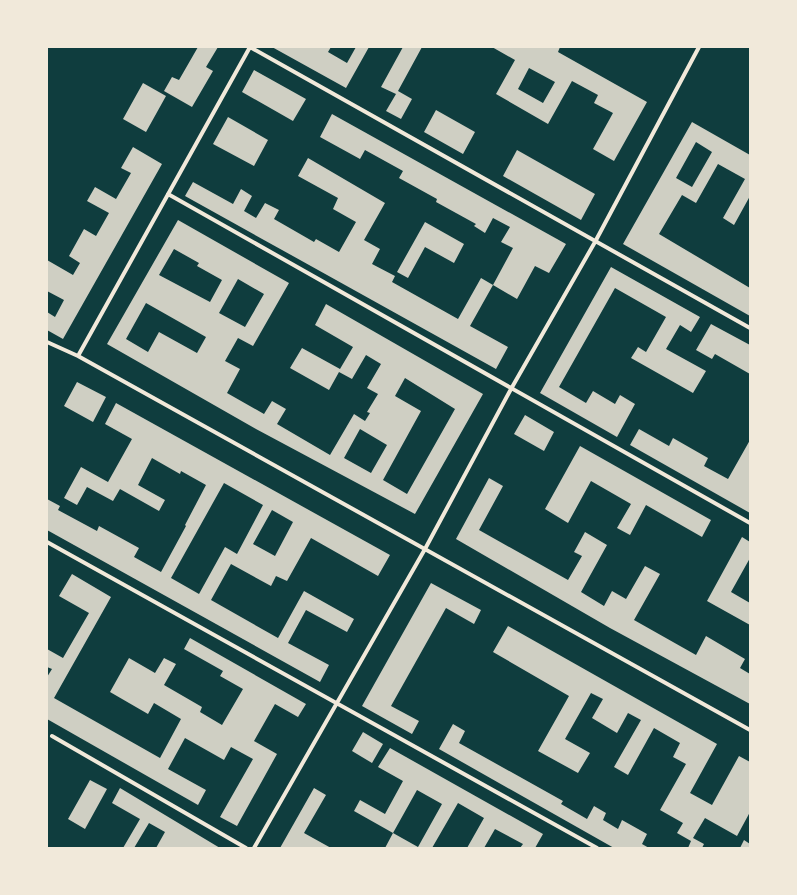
<svg xmlns="http://www.w3.org/2000/svg" width="797" height="895" viewBox="0 0 797 895" font-family="Overpass,sans-serif">
<style>
.building{fill:#cfcfc3;fill-rule:evenodd}
.lines{fill:none;stroke-linecap:round;stroke-linejoin:round}
.minor{stroke:#f1e9da;stroke-width:4}
</style>
<rect width="100%" height="100%" fill="#0f3d3e"/>
<path class="building" d="M198,47H218L206,67L213,71L192,107L164,91L172,77L179,80Z
M272,47H331L328,52L347,63L356,47H369L346,88Z
M403,47H422L398,91L412,99L401,119L386,111L396,94L381,87Z
M492,47H560L558,52L647,102L614,161L593,149L613,113L594,103L598,95L572,81L548,124L496,94L515,60ZM529,68L555,82L543,103L518,89Z
M254,70L306,99L293,121L242,92Z
M143,83L166,96L146,132L123,119Z
M436,110L475,132L463,154L424,132Z
M332,114L566,244L549,273L535,266L517,299L493,285L470,326L508,347L496,369L185,196L193,182L233,204L241,189L252,196L244,211L256,218L265,203L279,210L274,219L314,242L316,239L339,252L356,222L333,209L338,198L298,176L308,158L385,203L364,240L380,249L372,264L395,276L392,282L458,319L481,278L493,285L513,248L501,242L510,227L493,218L485,233L474,226L476,224L436,202L437,199L399,178L403,171L365,150L360,159L320,137Z
M228,117L268,140L254,166L213,144Z
M692,122L750,155V196L734,225L723,218L745,179L718,164L696,203L682,195L659,234L750,288L749,297L750,298V316L623,244ZM696,142L712,152L692,187L676,178Z
M133,147L162,164L63,339L47,330V312L55,317L64,300L47,291V260L73,275L80,263L69,256L84,229L96,236L109,213L87,201L95,187L116,199L131,173L121,168Z
M517,150L595,194L581,220L503,176Z
M178,220L289,283L253,346L238,338L225,361L240,369L227,393L264,414L272,401L286,409L277,424L330,455L354,414L365,421L370,413L367,412L378,394L367,388L381,364L366,355L352,379L339,372L329,390L290,368L302,348L340,369L353,347L315,325L326,304L483,394L415,514L256,429L107,344ZM174,249L199,263L197,266L222,280L210,302L159,275ZM238,279L264,294L245,327L219,313ZM146,303L206,337L197,353L159,332L148,352L126,339ZM405,378L455,409L407,494L383,480L421,411L395,396ZM360,429L387,445L371,473L344,458Z
M425,222L464,244L454,263L425,247L408,278L397,272Z
M611,267L700,317L691,332L680,325L666,349L706,371L693,393L631,358L638,347L646,352L666,317L615,288L559,387L586,403L593,391L615,404L620,395L635,404L617,437L540,393Z
M711,324L750,345V374L715,354L712,359L696,350Z
M77,382L106,397L93,422L64,406Z
M116,403L390,555L378,576L311,538L287,581L276,576L271,586L231,564L211,600L278,638L304,591L354,619L347,632L306,610L288,643L329,665L320,682L47,530V499L60,506L58,510L97,531L99,526L139,548L134,557L161,572L186,526L185,525L206,485L181,471L180,474L152,458L138,485L165,500L159,511L120,489L113,501L87,487L77,505L64,498L81,467L108,482L132,439L105,424ZM224,483L263,505L237,554L225,547L199,594L171,578ZM272,510L293,522L275,556L253,544Z
M525,415L554,432L544,451L514,434Z
M639,429L669,446L673,438L708,458L704,466L728,479L750,440V513L630,445Z
M580,446L711,520L702,537L646,505L630,535L617,528L631,504L591,481L568,523L545,509Z
M489,478L503,486L479,530L568,580L582,556L574,552L585,532L607,545L581,592L604,606L612,591L626,599L645,566L660,574L634,620L696,655L706,636L745,659L740,668L750,674V704L610,628L456,539Z
M742,537L750,542V558L731,592L750,603V625L707,601Z
M72,574L111,597L54,698L160,758L181,719L154,703L148,714L110,692L129,658L155,673L164,658L176,664L164,685L202,707L200,712L222,725L243,689L220,676L223,671L184,649L190,638L306,704L298,717L275,704L254,741L277,754L237,826L220,817L253,759L231,747L224,760L185,738L168,769L206,790L198,805L47,719V677L52,669L47,667V649L63,658L89,613L59,596Z
M431,583L481,610L474,624L446,608L391,706L419,721L412,734L362,706Z
M508,626L717,744L690,793L712,805L739,756L750,762V812L737,836L705,818L693,838L704,844L702,848H688L691,841L677,833L683,823L660,810L686,764L673,757L680,743L654,728L628,775L614,767L641,720L628,713L617,733L592,718L603,699L591,693L565,739L590,753L578,773L538,751L569,696L493,652Z
M453,724L465,731L459,743L563,801L561,804L587,819L594,806L606,813L603,820L618,829L622,820L647,834L642,844L649,848H614L439,749Z
M363,732L383,744L372,763L352,751Z
M390,748L543,834L535,848H520L523,844L495,829L484,848H467L484,818L458,803L432,848H385L393,833L354,811L360,800L385,814L403,781L378,767ZM417,790L442,804L418,847L393,833Z
M90,780L107,789L85,829L68,819Z
M120,788L220,848H156L165,832L149,823L134,848H123L140,819L112,803Z
M314,788L326,795L304,833L331,848H280Z
M744,840L750,844V848H740Z"/>
<g class="lines">
<path class="minor" d="M250,47L750,328
M168,194L750,523
M47,342L78,356L750,730
M78,356L250,47
M47,542L597,848
M52,736L246,848
M254,848L425,549L511,389L595,242L699,47"/>
</g>
<rect width="797" height="895" fill="none" stroke="#f1e9da" stroke-width="96"/>
</svg>
